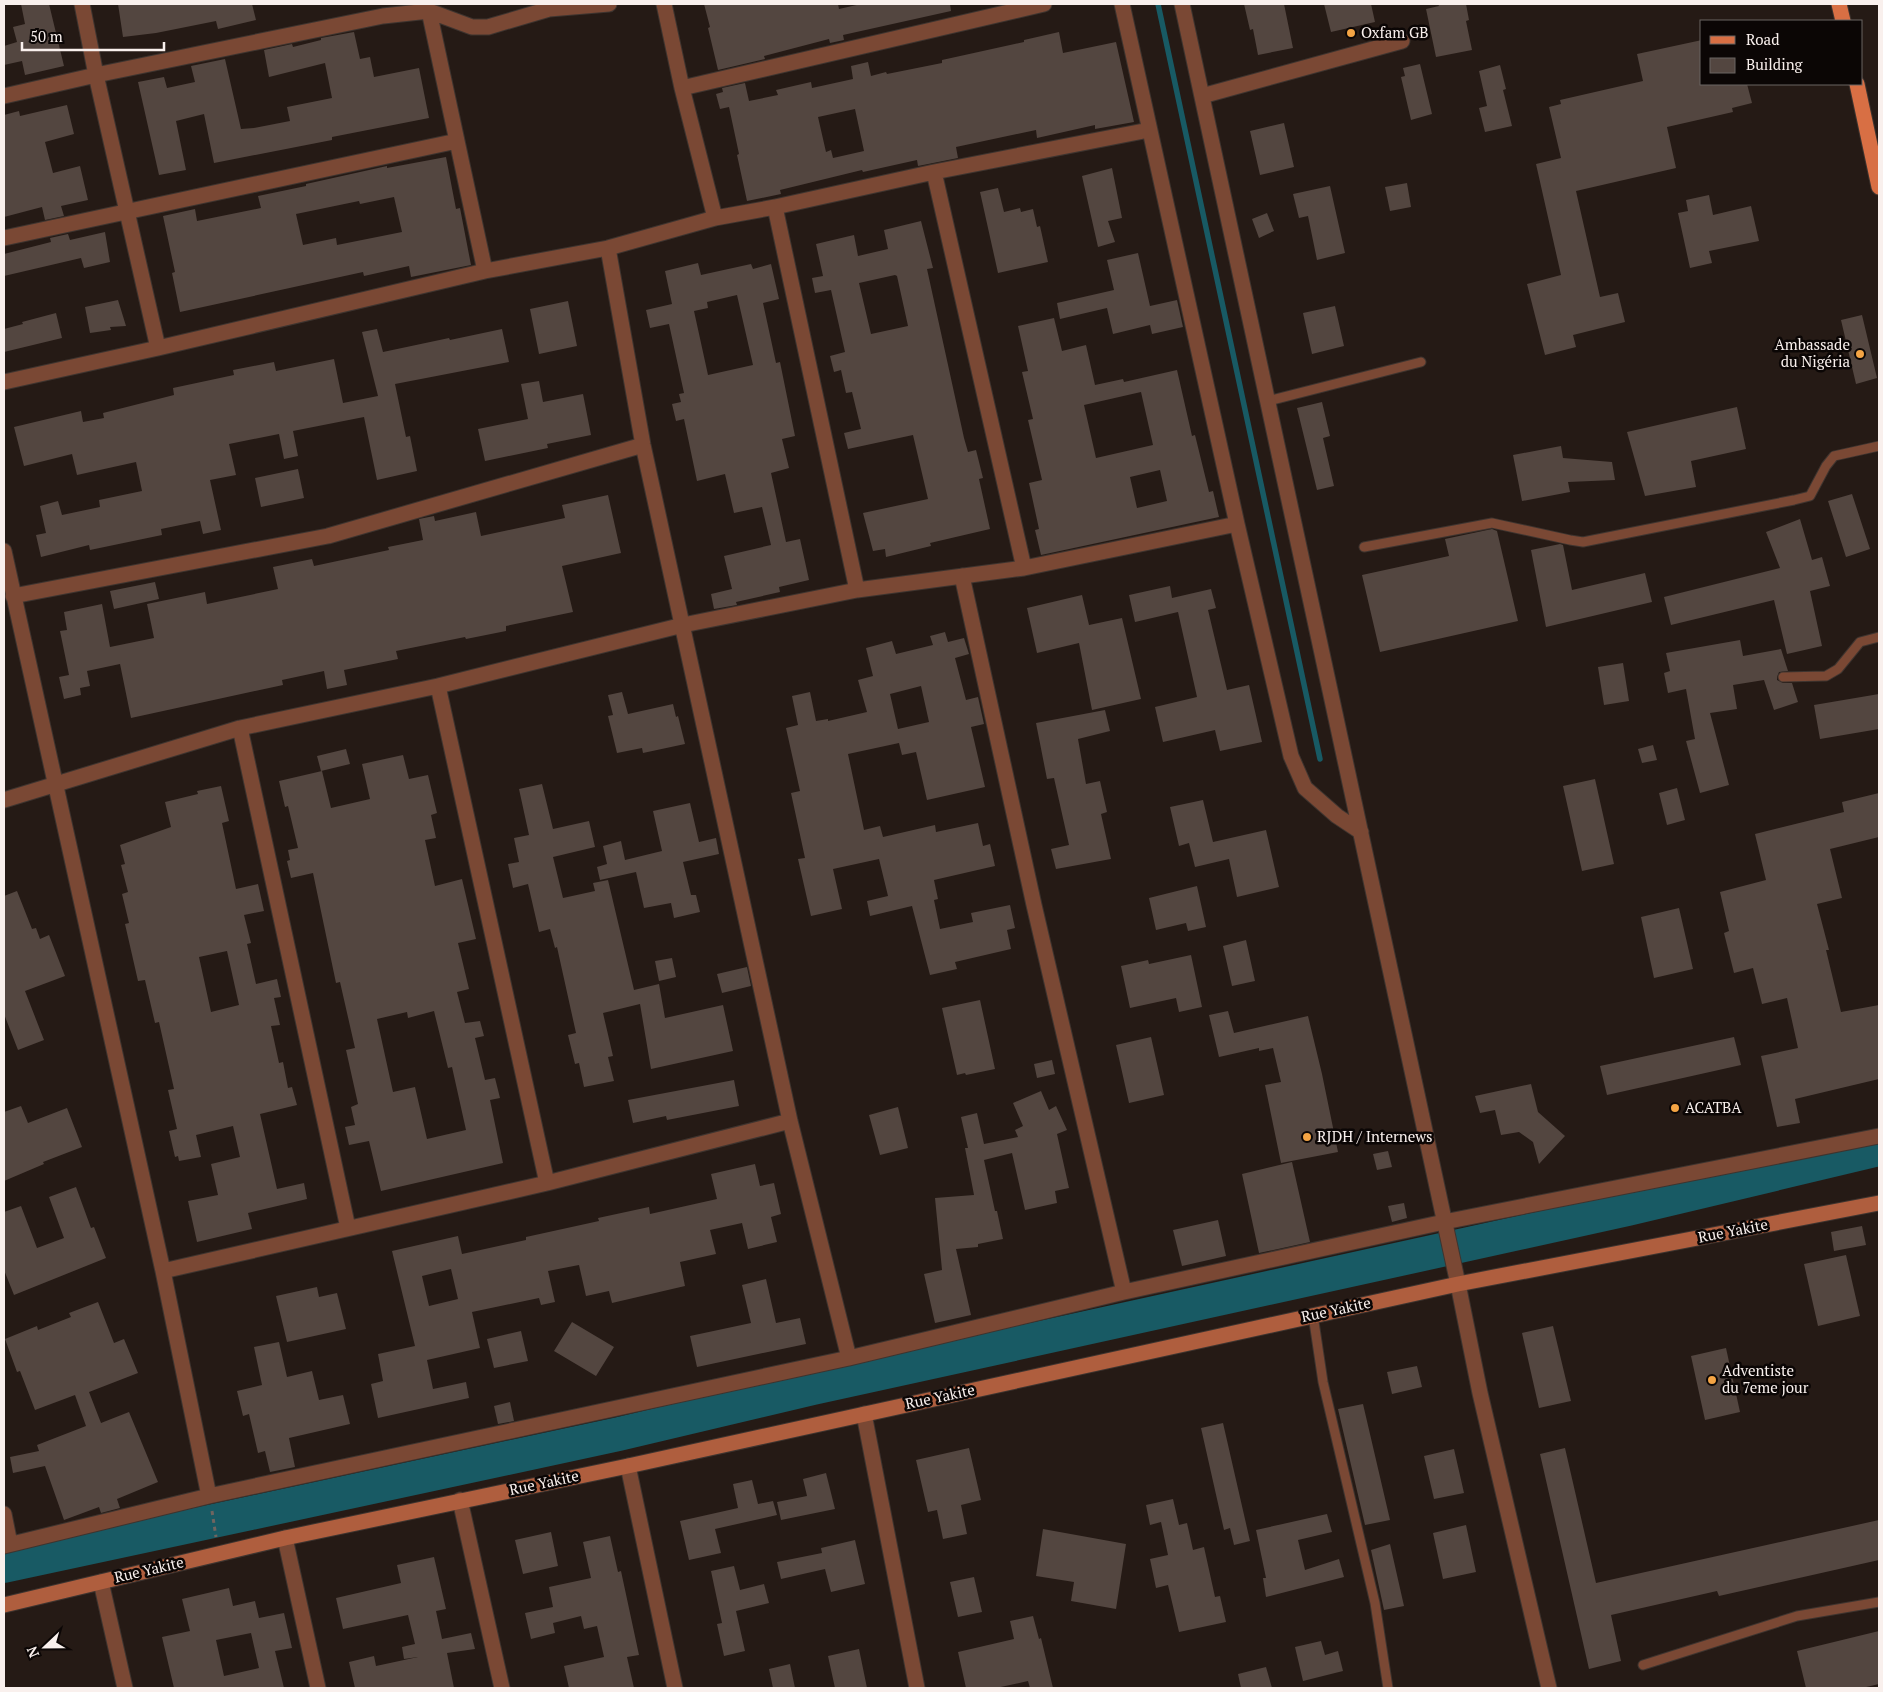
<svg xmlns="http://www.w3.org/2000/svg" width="1883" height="1692" viewBox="0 0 1883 1692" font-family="'PT Serif',serif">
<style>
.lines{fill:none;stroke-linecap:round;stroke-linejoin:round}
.stream{stroke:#185a64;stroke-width:5.5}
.river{stroke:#185a64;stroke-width:34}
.building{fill:#534640;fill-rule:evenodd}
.service-casing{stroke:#3e342f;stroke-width:11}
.minor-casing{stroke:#3e342f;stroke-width:17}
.tertiary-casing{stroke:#3e342f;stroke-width:17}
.secondary-casing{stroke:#3e342f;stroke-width:17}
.primary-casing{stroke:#3e342f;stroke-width:17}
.path{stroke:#6f6560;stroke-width:3;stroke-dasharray:4 4;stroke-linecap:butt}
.service{stroke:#7a4834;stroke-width:9}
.minor{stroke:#7a4834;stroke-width:15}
.tertiary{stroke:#7a4834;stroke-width:15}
.secondary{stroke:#af5e3e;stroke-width:15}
.primary{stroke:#d86f44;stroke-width:15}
.poi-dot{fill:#f4a444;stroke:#0b0605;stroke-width:2}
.labels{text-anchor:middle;stroke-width:5;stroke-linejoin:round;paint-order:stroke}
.poi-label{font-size:15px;fill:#f9f0ed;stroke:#0b0605;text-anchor:start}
.street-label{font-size:15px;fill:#f9f0ed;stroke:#0b0605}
</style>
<rect width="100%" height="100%" fill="#251a15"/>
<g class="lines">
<path class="stream" d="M1158,4L1320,759"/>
<path class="river" d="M4,1566L619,1434L813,1388L1628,1209L1879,1149"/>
</g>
<path class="building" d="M21,4H49L64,66L25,75L22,61L4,65V46L17,42L13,27L25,24Z
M118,4H252L256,20L218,29L216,21L156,33L123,37Z
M704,4H838L839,9L861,4H950L951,11L843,35L844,40L830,43L829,39L764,56L765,59L718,70L708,28L710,27Z
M1244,4H1284L1293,48L1258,55L1253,29L1250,30Z
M1324,4H1371L1375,22L1331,32Z
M1438,4H1466L1469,20L1466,21L1472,50L1436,57L1426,9L1439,6Z
M354,32L360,59L370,57L374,77L419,68L429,118L332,137V140L214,163L204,114L176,121L186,170L159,175L138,82L164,77L167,88L195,82L191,66L225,59L241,129L254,128L290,121L287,107L332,98L325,63L269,77L264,50L292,44L293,47L321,40V38Z
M1059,32L1063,53L1116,42L1134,122L1095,129V125L1037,138L1036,130L956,147L958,158L918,166L917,160L863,172L862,170L780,190L781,194L747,201L737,155L739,154L729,107L720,109L716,94L723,92L722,88L745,83L749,101L778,95L776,90L811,82L812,88L853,79L851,66L868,62L871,76L886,72L887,74L942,63V60L1024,42V40ZM855,109L864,151L833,158L831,150L826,152L818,117Z
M1702,40V84H1747L1752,103L1732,108L1733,112L1667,127L1676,168L1576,191L1600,297L1618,293L1625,322L1573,335L1576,347L1545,355L1527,284L1561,275L1536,164L1561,158L1549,107L1561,104L1560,100L1643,81L1637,54Z
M1420,64L1432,114L1411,120L1401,77L1405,76L1403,68Z
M1500,65L1506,89L1503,90L1512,126L1485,132L1479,108L1487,106L1479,71Z
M67,105L74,134L45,142L53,173L80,166L88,200L61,206L64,216L45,220L42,207L4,217V115L19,111L20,116Z
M1284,123L1294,167L1260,175L1250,131Z
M446,157L456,209L460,208L471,265L411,277L409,266L364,276L363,272L180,312L172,273L175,272L163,216L195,209L197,221L261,208L258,196L306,186V184L387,166V168ZM394,197L402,232L337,245L336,238L303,245L296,214L359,201L360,204Z
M1112,168L1122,218L1108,221L1115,242L1098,247L1082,176Z
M1407,183L1411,207L1390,211L1385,187Z
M1330,186L1345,253L1317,260L1308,216L1299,218L1293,194Z
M998,188L1004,212L1020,208L1021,212L1033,209L1037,227L1040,226L1048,262L998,273L980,192Z
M1709,195L1713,215L1751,206L1759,241L1709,251L1712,263L1690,268L1678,213L1688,211L1686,200Z
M1267,213L1274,231L1259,238L1252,219Z
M921,221L933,268L927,269L964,438L968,452L976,450L983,478L979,479L990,529L930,543L931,546L886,557L885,549L873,551L863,513L928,499L913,435L848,449L844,433L861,429L852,392L846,393L841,370L834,372L830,356L845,352L831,290L815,293L812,278L823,276L816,244L854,235L858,256L888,249L884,230ZM895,275L897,276L908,326L871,334L859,283Z
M105,232L110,262L84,268L81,258L4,276V254L51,242L50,238L68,234L70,240Z
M1138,253L1150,306L1177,300L1183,327L1152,334L1150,325L1113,334L1107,308L1060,319L1057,303L1114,290L1107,260Z
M698,263L701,275L751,264L753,269L771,264L779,299L763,303L776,363L780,362L795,436L782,439L789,468L771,473L786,542L800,539L809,580L779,587L780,592L736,602L737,605L714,609L711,594L732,589L724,556L771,545L762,507L734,513L725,474L697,481L684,419L676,421L672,404L681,402L679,394L684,393L669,324L650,328L646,310L672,304L665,271ZM737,295L753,365L708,375L694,311L708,308L707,302Z
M118,300L126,326L110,327L111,330L90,333L85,307Z
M568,301L577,346L539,354L530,309Z
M1335,306L1344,346L1312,354L1303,313Z
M56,313L62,338L4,352V329L23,324L22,322Z
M1862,315L1877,378L1856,384L1841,320Z
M1054,318L1062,351L1086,345L1095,385L1123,379L1124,382L1177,370L1192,436L1195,435L1209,492L1213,491L1219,517L1041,555L1035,530L1039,529L1029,483L1042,480L1028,420L1033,419L1022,372L1028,371L1018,326ZM1141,392L1153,445L1096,458L1084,405ZM1160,470L1167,501L1137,508L1130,477Z
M377,329L383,352L449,338L450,340L502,329L509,362L395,384L406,437L410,436L417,471L377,480L364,417L293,431L298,456L284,459L279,434L229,444L236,475L210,480L221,530L203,534L200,521L161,529L162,535L90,550L89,545L41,557L36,535L46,533L40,506L58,501L62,515L100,507L99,500L142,491L136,462L77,475L72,454L24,466L14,427L81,411L83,422L104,418L103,413L174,395L173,388L234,375L233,370L274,362L276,371L334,359L343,403L378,396L362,332Z
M539,381L543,402L583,394L591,435L547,444L548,448L485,461L478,429L528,419L521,384Z
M1322,402L1330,436L1323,438L1334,486L1317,490L1297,408Z
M1737,407L1746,449L1691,461L1696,487L1645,496L1627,432Z
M1561,446L1563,458L1612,462L1615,480L1568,482L1570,492L1522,501L1513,455Z
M298,469L304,498L261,507L255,478Z
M1852,494L1870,549L1846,557L1828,501Z
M608,495L621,553L562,566L573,612L506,626V631L466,639L465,637L396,651L398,659L344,670L347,685L327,689L324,671L282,680L283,685L131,718L120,664L87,671L90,686L80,688L81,695L64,699L59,677L69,675L60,631L67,630L64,612L102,604L110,647L154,638L147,604L205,592L207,604L278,589L273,567L312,559L314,566L389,550L388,547L423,540L419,519L434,516L435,521L476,512L481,536L565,518L562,505Z
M1800,519L1812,560L1822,557L1830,586L1810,591L1822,646L1787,654L1774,600L1671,625L1664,597L1780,568L1766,532Z
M1492,529L1497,531L1518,621L1380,652L1362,575L1449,556L1445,539Z
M1560,544L1563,545L1572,590L1645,573L1652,602L1546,627L1531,550Z
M155,582L159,599L114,609L110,591Z
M1170,586L1172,598L1211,589L1216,608L1208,610L1227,690L1249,685L1262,742L1220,751L1215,730L1163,742L1155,707L1197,697L1178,612L1135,622L1129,595Z
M1082,595L1089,625L1122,618L1141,699L1092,710L1079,643L1037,653L1027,608Z
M945,632L948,642L964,638L969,654L955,658L966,700L978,697L984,724L971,727L985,787L927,800L916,752L902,755L899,743L848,754L864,830L880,826L883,837L935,825L936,832L978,823L983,846L990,844L995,866L934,880L938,899L934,900L940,929L973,922L971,913L1010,905L1015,928L1007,930L1011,949L955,962L957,969L930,975L912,906L870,916L867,901L888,896L879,859L833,869L842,909L811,916L798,859L805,858L791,793L800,791L786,728L798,725L792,696L810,692L816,721L828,719V721L867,712L858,680L873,676L866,648L892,641L896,654L933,645L930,636ZM921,686L929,722L898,729L890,694Z
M1740,640L1743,656L1781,649L1788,671L1779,672L1777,677V680L1783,683H1792L1798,702L1774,710L1764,680L1733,685L1737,709L1710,713L1729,785L1700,793L1686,741L1695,739L1686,689L1668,693L1664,673L1670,671L1666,653Z
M1623,663L1629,701L1604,705L1598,667Z
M622,692L628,714L673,704L676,717L678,716L685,744L643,753L642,748L617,753L608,716L613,715L608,695Z
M1879,694V729L1820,739L1814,705Z
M1105,710L1110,731L1078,739L1086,784L1100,781L1107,812L1101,814L1111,859L1056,869L1051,849L1069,845L1054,778L1047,779L1036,723Z
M1653,745L1657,760L1642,763L1638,749Z
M346,749L350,764L321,771L317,756Z
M403,755L409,779L428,775L437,813L431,815L436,838L425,840L435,886L462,879L476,939L458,943L469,989L457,992L465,1023L480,1021L484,1036L475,1038L485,1080L495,1078L500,1098L490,1100L503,1163L381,1191L369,1141L349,1145L345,1127L355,1125L351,1107L358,1104L346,1050L355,1048L340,982L336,983L313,873L291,878L287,861L290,860L288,850L298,848L288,806L285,807L279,781L322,771L331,808L370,799L362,764ZM434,1011L448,1068L452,1067L466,1130L427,1139L415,1087L393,1092L377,1019L407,1012L408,1018Z
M1595,779L1614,864L1582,871L1563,786Z
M542,784L553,829L589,821L595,847L553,857L563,898L595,891L593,883L608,880L634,990L659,984L665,1018L723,1005L733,1051L651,1069L640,1004L603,1013L613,1056L608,1057L614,1081L584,1087L579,1063L575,1064L568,1035L576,1033L557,947L555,948L550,929L539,932L528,884L513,888L508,864L519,862L514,838L529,835L519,789Z
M221,786L229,821L222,823L236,889L258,884L264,911L244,915L251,943L247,944L256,984L277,979L281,997L274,998L280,1025L271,1026L279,1063L283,1062L288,1088L292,1087L297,1105L260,1114L277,1189L304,1183L307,1199L248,1213L252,1229L197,1242L188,1201L218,1195L211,1164L240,1157L233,1126L196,1135L201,1157L179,1161L178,1156L175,1157L169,1131L177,1129L168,1090L174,1089L159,1022L155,1023L145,980L138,981L125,924L129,923L122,894L128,892L121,865L125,864L120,845L171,827L165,802L198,794L197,791ZM227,951L239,1005L211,1012L199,957Z
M1677,788L1685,820L1667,825L1659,793Z
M1879,793V837L1830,849L1842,898L1817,904L1829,950H1826L1841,1012L1879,1005V1079L1795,1099L1800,1123L1777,1127L1761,1056L1798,1048L1787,998L1762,1004L1753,968L1734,973L1724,933L1729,931L1720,892L1766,880L1755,834L1844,812L1842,802Z
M1203,800L1213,842L1266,830L1279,887L1237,897L1229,859L1195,867L1189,843L1179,846L1170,807Z
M690,803L699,842L716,838L719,854L683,862L691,895H696L700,912L674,918L671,903L644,908L636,872L600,880L597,867L607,864L603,846L621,841L625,860L662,851L653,811Z
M1197,886L1206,927L1188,931L1186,923L1156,930L1149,898Z
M17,891L32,929L36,928L40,939L49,935L65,976L25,991L44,1040L18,1050L4,1014V896Z
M1679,908L1693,969L1654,978L1641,917Z
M1246,940L1255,981L1232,986L1223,946Z
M1191,955L1202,1007L1179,1012L1176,998L1130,1008L1121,966L1148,960L1149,964Z
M672,958L676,977L659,981L655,961Z
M747,967L751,986L722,993L717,974Z
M980,1000L995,1069L966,1075L965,1073L957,1075L942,1008Z
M1228,1011L1234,1033L1308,1016L1322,1074L1338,1152L1281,1163L1265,1085L1281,1082L1273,1048L1259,1051V1048L1219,1057L1209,1015Z
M1151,1037L1164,1095L1129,1103L1116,1045Z
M1734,1037L1741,1065L1607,1095L1600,1066Z
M1052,1060L1055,1074L1037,1078L1034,1064Z
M734,1080L739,1106L667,1120L666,1116L633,1123L628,1100Z
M1531,1084L1538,1112L1565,1136L1539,1164L1533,1142L1519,1132L1501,1135L1495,1110L1480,1113L1475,1096Z
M1041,1091L1049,1110L1056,1106L1067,1130L1057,1134L1069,1188L1055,1191L1057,1203L1025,1210L1012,1153L984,1160L995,1211H997L1003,1239L978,1244V1247L956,1249L971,1315L935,1323L924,1274L942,1270L935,1198L974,1195L965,1148H968L961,1117L977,1113L984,1144L1018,1137L1015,1130L1023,1126L1013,1103Z
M21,1106L28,1123L67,1108L82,1147L43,1162L44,1164L4,1181V1112Z
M898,1107L908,1148L880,1155L869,1115Z
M1388,1151L1392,1167L1377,1170L1373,1154Z
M1292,1162L1310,1242L1259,1253L1242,1174Z
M755,1164L760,1186L774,1183L781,1214L771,1217L777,1242L748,1249L742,1223L710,1230L716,1254L680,1262L685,1286L612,1303L609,1291L586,1296L579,1265L548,1271L555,1302L541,1305L539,1298L472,1312L480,1348L427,1360L433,1389L466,1382L469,1398L378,1418L371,1384L383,1381L378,1354L415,1346L392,1251L458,1236L462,1254L526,1240V1237L599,1221L598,1218L649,1207L650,1214L717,1199L711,1174ZM451,1269L458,1299L429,1306L422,1276Z
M76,1187L91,1228L94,1227L106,1258L14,1295L4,1270V1212L21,1206L37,1248L64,1238L49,1197Z
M1404,1203L1407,1218L1392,1222L1388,1206Z
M1218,1220L1226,1256L1182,1266L1173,1230Z
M1862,1226L1866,1245L1834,1251L1831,1232Z
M1846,1255L1860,1316L1818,1326L1804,1264Z
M766,1279L776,1323L800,1318L806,1344L697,1367L690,1336L751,1323L742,1285Z
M317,1287L319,1297L337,1293L346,1329L287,1342L276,1296Z
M98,1302L114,1343L124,1339L138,1373L89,1392L101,1423L129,1412L158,1482L117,1499L120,1508L101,1513L99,1507L64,1520L45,1466L13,1473L10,1457L39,1451L37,1445L86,1426L75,1395L35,1410L20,1371L17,1372L5,1339L37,1326L38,1330L71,1317L69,1313Z
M572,1322L614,1347L596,1376L554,1351Z
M1553,1326L1571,1401L1539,1408L1522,1333Z
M521,1331L528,1361L494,1368L487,1339Z
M279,1342L287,1377L312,1371L319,1400L343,1395L350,1424L289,1438L295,1467L270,1472L265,1451L258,1453L249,1414L243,1416L237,1391L262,1385L254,1347Z
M1726,1348L1740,1412L1705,1420L1691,1356Z
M1417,1366L1422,1387L1392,1394L1387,1372Z
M510,1402L514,1421L498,1424L494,1406Z
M1363,1404L1390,1520L1365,1525L1338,1409Z
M1223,1423L1250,1541L1234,1545L1230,1528L1224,1530L1201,1428Z
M969,1448L981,1500L961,1505L967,1534L943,1539L937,1510L928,1512L916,1460Z
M1565,1448L1596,1583L1879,1520V1560L1719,1596L1717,1591L1611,1615L1621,1661L1589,1669L1540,1454Z
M1454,1449L1464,1493L1434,1499L1424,1456Z
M826,1473L835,1509L781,1520L777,1502L807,1496L803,1479Z
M752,1480L758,1504L773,1501L777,1515L715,1529L721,1553L689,1560L680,1521L738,1508L733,1484Z
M1173,1499L1179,1525L1187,1523L1193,1550L1204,1547L1215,1597L1220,1596L1226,1622L1179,1632L1168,1585L1156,1588L1150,1559L1168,1555L1161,1522L1150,1525L1146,1505Z
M1327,1514L1332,1532L1298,1540L1305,1570L1339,1559L1344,1577L1266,1597L1263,1578H1266L1256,1530Z
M1466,1525L1476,1572L1443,1579L1433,1533Z
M1043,1529L1126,1544L1116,1609L1071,1601L1074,1582L1036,1576Z
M551,1532L558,1566L523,1574L515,1540Z
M610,1536L618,1572L621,1571L639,1655L627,1657L634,1688H569L564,1666L604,1657L597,1626L584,1629L581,1616L553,1623L555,1633L531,1639L525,1613L553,1607L549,1587L591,1578L583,1542Z
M855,1540L865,1584L831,1592L825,1569L781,1579L777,1562L822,1553L821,1548Z
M1390,1544L1404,1606L1384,1610L1371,1550Z
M434,1557L446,1609L436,1611L442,1639L471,1633L475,1649L447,1653L454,1688H355L349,1662L374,1656L376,1666L418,1657L404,1659L402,1647L415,1644L408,1615L343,1629L336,1598L401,1583L397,1565Z
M734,1566L740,1590L764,1584L769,1603L736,1611L745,1651L724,1656L717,1624L722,1623L711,1571Z
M974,1577L982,1612L958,1617L950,1582Z
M229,1588L233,1606L255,1601L259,1618L284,1613L292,1648L275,1651L284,1688H174L162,1637L190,1631L182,1599ZM251,1633L259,1668L224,1676L216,1640Z
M1033,1616L1039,1639L1041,1638L1053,1688H1030L1028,1681L996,1688H966L958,1652L1014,1639L1010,1621Z
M1879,1631V1684L1862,1688H1806L1797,1651Z
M1321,1641L1325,1655L1338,1651L1343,1671L1303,1681L1295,1647Z
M859,1649L867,1688H835L828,1656Z
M790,1664L795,1688H773L769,1669Z
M1266,1667L1272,1688H1241L1238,1674Z"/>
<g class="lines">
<g class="service-casing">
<path id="service" d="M1268,401L1421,362
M1364,547L1492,523L1570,540L1583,542L1794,500L1810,496L1826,466L1834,456L1879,446
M1783,677L1826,676L1838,669L1860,642L1879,637
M1313,1315L1323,1382L1375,1603L1388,1688
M1643,1665L1797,1616L1879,1602"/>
</g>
<g class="minor-casing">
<path id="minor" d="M82,4L96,75L158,348
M664,4L682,88L715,218
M1122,4L1237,524L1291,756L1305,788L1337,816L1361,832
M1182,4L1458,1284L1480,1393L1549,1688
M429,11L485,271
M682,88L1044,4
M4,96L96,75L383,16L429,11L472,27H488L549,9L609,4
M1202,96L1402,41
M934,172L1024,568
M775,207L857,590
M4,238L457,141
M608,248L643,445L790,1121L849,1358
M4,382L158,348L485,271L608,248L715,218L775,207L934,172L1149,130
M4,551L163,1271L209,1496
M962,576L1034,905L1124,1292
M13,596L328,536L643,445
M438,686L547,1183
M240,728L348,1228
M4,800L240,728L438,686L683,625L857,590L1024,568L1237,524
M163,1271L547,1183L790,1121
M628,1466L675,1688
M460,1500L502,1688
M4,1514L10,1544
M285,1538L318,1688
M4,1546L209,1496L849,1358L1124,1292L1444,1222L1879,1136"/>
</g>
<g class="tertiary-casing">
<path id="tertiary" d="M864,1414L917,1688
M101,1582L125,1688"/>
</g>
<g class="secondary-casing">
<path id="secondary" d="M4,1605L285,1538L628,1466L1458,1284L1879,1203"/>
</g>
<g class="primary-casing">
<path id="primary" d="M1839,4L1843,21
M1857,84L1879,187"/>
</g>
<path class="path" d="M212,1511L216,1537"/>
<use href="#service" class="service"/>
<use href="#minor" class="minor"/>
<use href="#tertiary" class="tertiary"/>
<use href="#secondary" class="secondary"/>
<use href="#primary" class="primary"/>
</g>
<g class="poi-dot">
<circle cx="1351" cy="33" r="5"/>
<circle cx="1860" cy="354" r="5"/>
<circle cx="1675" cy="1108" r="5"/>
<circle cx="1307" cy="1137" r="5"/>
<circle cx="1712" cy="1380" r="5"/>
</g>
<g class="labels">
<g class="poi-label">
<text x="1361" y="38">Oxfam GB</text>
<text x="1850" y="350" text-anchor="end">Ambassade<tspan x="1850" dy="17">du Nigéria</tspan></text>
<text x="1685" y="1113">ACATBA</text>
<text x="1317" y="1142">RJDH / Internews</text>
<text x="1722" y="1376">Adventiste<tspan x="1722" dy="17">du 7eme jour</tspan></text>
</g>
<g class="street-label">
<text transform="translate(1733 1231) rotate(-11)" y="5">Rue Yakite</text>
<text transform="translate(1336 1310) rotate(-12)" y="5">Rue Yakite</text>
<text transform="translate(940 1397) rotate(-12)" y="5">Rue Yakite</text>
<text transform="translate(544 1483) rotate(-12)" y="5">Rue Yakite</text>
<text transform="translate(149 1570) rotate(-13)" y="5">Rue Yakite</text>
</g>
</g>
<rect width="1883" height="1692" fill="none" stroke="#f9f0ed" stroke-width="10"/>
<rect x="1700" y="20" width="162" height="65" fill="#0b0605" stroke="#6a6462"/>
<rect x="1710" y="36" width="25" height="8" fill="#d86f44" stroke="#6a6462"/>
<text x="1746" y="45" font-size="15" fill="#f9f0ed">Road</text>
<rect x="1710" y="58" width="25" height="15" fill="#534640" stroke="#6a6462"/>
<text x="1746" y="70" font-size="15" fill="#f9f0ed">Building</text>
<g transform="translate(45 1647) rotate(248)" stroke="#0b0605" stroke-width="4" paint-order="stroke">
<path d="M0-4L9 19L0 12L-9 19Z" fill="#f9f0ed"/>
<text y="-8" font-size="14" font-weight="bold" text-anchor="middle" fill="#f9f0ed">N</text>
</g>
<path d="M22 42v8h142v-8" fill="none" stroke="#f9f0ed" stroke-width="2.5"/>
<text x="30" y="42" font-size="15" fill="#f9f0ed" stroke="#0b0605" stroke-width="4" paint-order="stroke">50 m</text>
</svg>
